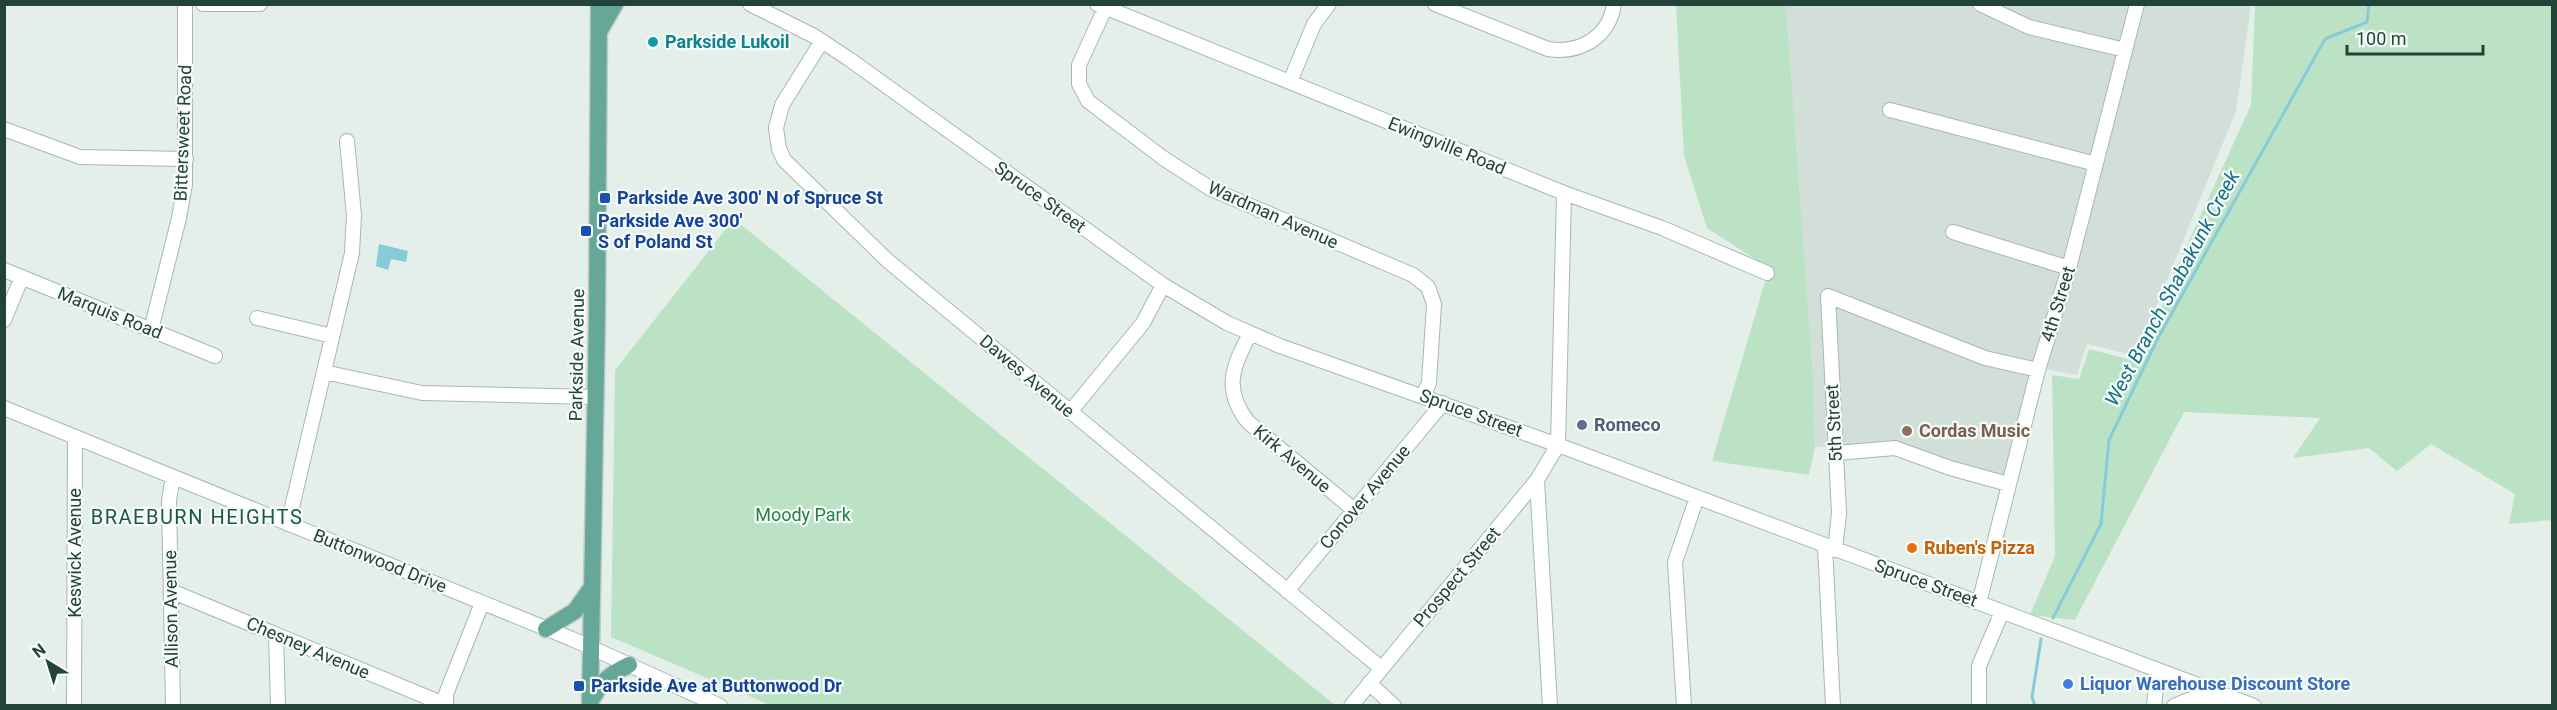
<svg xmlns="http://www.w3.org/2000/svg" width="2557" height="710" viewBox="0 0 2557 710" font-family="Roboto,sans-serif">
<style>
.built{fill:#d2dfd9}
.green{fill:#bce2c6}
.water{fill:#88cbd8}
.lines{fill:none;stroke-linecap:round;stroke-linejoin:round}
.stream{stroke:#88cbd8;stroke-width:3}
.minor-casing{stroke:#a6b8b2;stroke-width:16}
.major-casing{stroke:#c1cac8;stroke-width:19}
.minor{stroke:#fff;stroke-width:14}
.major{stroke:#65a897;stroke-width:16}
.culture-dot{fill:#0f9aa8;stroke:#f6fbf8;stroke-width:2}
.transit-dot{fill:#1a4fb4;stroke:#f6fbf8;stroke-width:2}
.service-dot{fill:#5c6f8a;stroke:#f6fbf8;stroke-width:2}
.education-dot{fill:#8d6e63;stroke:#f6fbf8;stroke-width:2}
.food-dot{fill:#e8710a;stroke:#f6fbf8;stroke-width:2}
.shop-dot{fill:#3f7fe0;stroke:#f6fbf8;stroke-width:2}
.labels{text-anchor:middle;stroke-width:4.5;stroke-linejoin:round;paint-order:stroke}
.culture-label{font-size:18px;font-weight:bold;fill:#0d838f;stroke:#f6fbf8;text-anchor:start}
.street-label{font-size:18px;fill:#22433a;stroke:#f6fbf8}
.transit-label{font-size:18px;font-weight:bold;fill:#164399;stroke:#f6fbf8;text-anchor:start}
.service-label{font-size:18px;font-weight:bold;fill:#4e5e75;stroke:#f6fbf8;text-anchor:start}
.education-label{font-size:18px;font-weight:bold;fill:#785e54;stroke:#f6fbf8;text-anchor:start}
.park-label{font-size:18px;fill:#287e4a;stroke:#f6fbf8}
.food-label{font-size:18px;font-weight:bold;fill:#c56008;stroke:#f6fbf8;text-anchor:start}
.shop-label{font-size:18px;font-weight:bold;fill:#366cbe;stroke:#f6fbf8;text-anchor:start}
.water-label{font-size:20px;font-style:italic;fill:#157285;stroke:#f6fbf8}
.neighbourhood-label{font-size:20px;letter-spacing:1.5px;fill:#1b5749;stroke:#f6fbf8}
</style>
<rect width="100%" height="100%" fill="#e4efea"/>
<path class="built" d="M1786,5H2251L2236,111L2136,356L2087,344L2077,375L2039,368L2008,481L1890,447H1815L1813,374Z"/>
<path class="green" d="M1676,5H1786L1813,374L1815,447L1809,475L1712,461L1769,268L1707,228L1684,156Z
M2255,5H2552V520L2509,524L2515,494L2431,444L2397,471L2369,448L2293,458L2320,418L2184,412L2075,620L2030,615L2055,556L2052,375L2079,379L2089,349L2143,363L2168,287L2251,105Z
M734,219L1335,705H770L611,637L615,370Z"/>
<path class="water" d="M379,244L408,251L406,262L391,259L388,270L376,266Z"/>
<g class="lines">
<path class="stream" d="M2053,618L2101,524L2109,440L2158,338L2325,39L2367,22L2369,4
M2035,706L2032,697L2041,639"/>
<g class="minor-casing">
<path id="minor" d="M203,4H260
M750,4L814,36L849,59L1163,285L1227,323L1280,346L1558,445L2254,706
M1097,4L1564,193L1662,228L1767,273
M1107,4L1079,65V84L1088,101L1163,158L1211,189L1413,275L1428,287L1434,304L1429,383L1423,396
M1435,4L1548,49C1579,54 1609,38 1614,4
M1980,4L2029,27L2125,50
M822,41L782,105L776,128L779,149L784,160L888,261L1381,668
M1290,82L1314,24L1329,4
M1890,110L2096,164
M4,129L80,157L186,159
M1953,232L2069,268
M4,270L215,356
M257,318L332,336
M4,320L22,277
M151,330L179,218L185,184V4
M1250,334C1232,367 1223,390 1248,422L1354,510
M324,372L422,393L595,397
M4,408L572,639L720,706
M1070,412L1143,323L1163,285
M1836,453L1895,448L1950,468L2008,484
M1537,480L1550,706
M288,524L352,253L354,215L347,141
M1825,546L1833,706
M1835,550L1839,513L1828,296L1985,358L2038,370
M171,591L446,705
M1287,591L1443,403
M1979,603L2038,370L2069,268L2137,4
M276,635L278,706
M1369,683L1394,706
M74,706L75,437
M173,706L169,500L173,477
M446,706V694L482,603
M1351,706L1537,480L1558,445L1564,193
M1684,706L1675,562L1697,497
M1979,706V666L2002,612
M2154,706L2158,670
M2174,706L2191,699H2225"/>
</g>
<g class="major-casing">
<path id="major" d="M600,30L615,4
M546,629L575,611L592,587
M590,702C601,683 609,674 629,665
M590,706L597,317L599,4"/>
</g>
<use href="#minor" class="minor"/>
<use href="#major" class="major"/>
</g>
<circle class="culture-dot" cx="653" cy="42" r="6"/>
<g class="transit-dot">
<rect x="599" y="192" width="12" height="12" rx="3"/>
<rect x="580" y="225" width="12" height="12" rx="3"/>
<rect x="573" y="680" width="12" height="12" rx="3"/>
</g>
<circle class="service-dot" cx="1582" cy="425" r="6"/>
<circle class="education-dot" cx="1907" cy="431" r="6"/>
<circle class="food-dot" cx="1912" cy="548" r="6"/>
<circle class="shop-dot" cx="2068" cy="684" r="6"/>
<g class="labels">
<g class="culture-label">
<text x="665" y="48">Parkside Lukoil</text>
</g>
<g class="street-label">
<text transform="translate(183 133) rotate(-88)" y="6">Bittersweet Road</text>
<text transform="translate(1447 146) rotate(22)" y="6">Ewingville Road</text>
<text transform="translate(1040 197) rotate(36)" y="6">Spruce Street</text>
<text transform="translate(1273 215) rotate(24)" y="6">Wardman Avenue</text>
<text transform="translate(2058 304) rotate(-73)" y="6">4th Street</text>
<text transform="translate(110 313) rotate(22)" y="6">Marquis Road</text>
<text transform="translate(577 355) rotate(-89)" y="6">Parkside Avenue</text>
<text transform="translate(1027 376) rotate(40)" y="6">Dawes Avenue</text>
<text transform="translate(1471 413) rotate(20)" y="6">Spruce Street</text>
<text transform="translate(1834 423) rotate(-93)" y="6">5th Street</text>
<text transform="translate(1292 459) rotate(40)" y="6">Kirk Avenue</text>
<text transform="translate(1365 497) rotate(-50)" y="6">Conover Avenue</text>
<text transform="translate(75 553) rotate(-90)" y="6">Keswick Avenue</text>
<text transform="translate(380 561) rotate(22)" y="6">Buttonwood Drive</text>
<text transform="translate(1457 577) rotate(-50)" y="6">Prospect Street</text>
<text transform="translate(1926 583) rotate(20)" y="6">Spruce Street</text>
<text transform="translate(171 609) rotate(-91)" y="6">Allison Avenue</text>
<text transform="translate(308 648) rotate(23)" y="6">Chesney Avenue</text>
</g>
<g class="transit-label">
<text x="617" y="204">Parkside Ave 300' N of Spruce St</text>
<text x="598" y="227">Parkside Ave 300'<tspan x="598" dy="21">S of Poland St</tspan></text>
<text x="591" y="692">Parkside Ave at Buttonwood Dr</text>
</g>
<g class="service-label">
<text x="1594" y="431">Romeco</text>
</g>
<g class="education-label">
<text x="1919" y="437">Cordas Music</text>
</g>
<g class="park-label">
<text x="803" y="521">Moody Park</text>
</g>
<g class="food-label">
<text x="1924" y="554">Ruben's Pizza</text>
</g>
<g class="shop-label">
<text x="2080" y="690">Liquor Warehouse Discount Store</text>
</g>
<g class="water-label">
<text transform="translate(2172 288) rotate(-62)" y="7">West Branch Shabakunk Creek</text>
</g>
<g class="neighbourhood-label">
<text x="197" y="524">BRAEBURN HEIGHTS</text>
</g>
</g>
<rect width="2557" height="710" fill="none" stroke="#22433a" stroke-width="12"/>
<g transform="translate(48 662) rotate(322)" stroke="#f6fbf8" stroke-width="4.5" paint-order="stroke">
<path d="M0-4.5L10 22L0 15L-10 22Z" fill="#22433a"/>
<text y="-9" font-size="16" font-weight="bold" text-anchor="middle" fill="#22433a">N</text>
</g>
<path d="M2347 45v9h136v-9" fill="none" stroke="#22433a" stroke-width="3"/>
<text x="2356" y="45" font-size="18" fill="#22433a" stroke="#f6fbf8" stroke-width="4.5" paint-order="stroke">100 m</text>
</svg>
